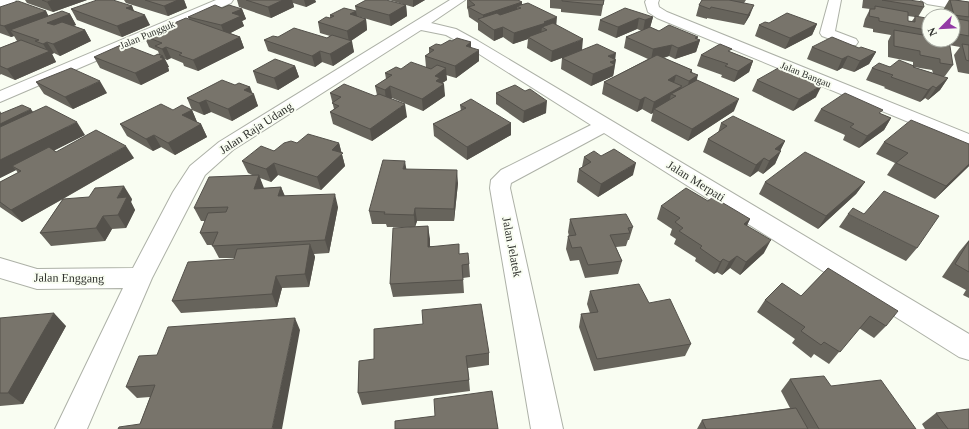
<svg xmlns="http://www.w3.org/2000/svg" width="969" height="429" viewBox="0 0 969 429" font-family="Georgia,serif">
<style>
.lines{fill:none;stroke-linecap:round;stroke-linejoin:round}
.minor-casing{stroke:#adb1a7;stroke-width:2}
.minor{fill:#fff;fill-rule:evenodd}
.wall{fill:#67645c;fill-rule:evenodd}
.shaded-wall{fill:#54514b}
.building{fill:#78746b;stroke:#54514b}
.labels{text-anchor:middle;stroke-width:4;stroke-linejoin:round;paint-order:stroke}
.far-street-label{font-size:10px;fill:#2e302c;stroke:#f9fdf2}
.street-label{font-size:12px;fill:#2e302c;stroke:#f9fdf2}
</style>
<rect width="100%" height="100%" fill="#f9fdf2"/>
<g class="lines">
<g class="minor-casing">
<path id="minor" d="M0,0H16L14,3L0,7Z
M216,0H233L231,3L0,102V91Z
M450,0H465L431,23L456,29L478,41L969,334V360L959,357L604,133L511,183L510,188L563,429H531L490,188L491,180L501,170L591,125L468,47L446,35L421,30L233,150L205,175L152,278L87,429H55L123,288L37,289L0,278V258L37,269L133,268L173,192L190,166L219,142Z
M646,0H659L658,3L659,7L667,12L969,134V147L657,18L648,12L645,2Z
M829,0H841L835,31L856,39L858,42L856,45H846L822,36L820,33Z
M921,0H950L969,3V11L927,4Z"/>
</g>
<use href="#minor" class="minor"/>
</g>
<path class="wall" d="M25,0H87L53,12L27,3Z
M124,0H184L187,8L168,16L126,3Z
M237,0H315L316,2L306,7L293,3L294,7L271,18L239,7Z
M389,0H425L413,7Z
M467,0H518L522,2V5L556,25L582,50L615,59L614,72L613,76L591,86L561,69L562,58L551,62L527,48L528,39L513,44L503,37L494,41L478,30V23L469,17L468,10L467,8Z
M550,0H604L601,16L561,12V9L550,8Z
M702,0H746L744,3L750,15L744,25L707,18V19L696,16L699,5Z
M863,0H909L924,7L918,17L926,30L923,35L929,40H953V16H945L943,10L949,0H955L969,2V74L958,72L954,55L960,47L949,45L953,65L945,76H941L948,78L940,90L928,100L925,98L920,102L884,88L885,87L866,80L872,68L913,65V62L888,57V41L891,35L873,32V29L863,27L865,19L870,9L862,8ZM908,16L915,17L912,21H908ZM913,67H914L932,70L933,73Z
M406,5L407,16L391,26L357,16L366,19L367,30L351,41L354,52L333,66L322,62L315,67L268,51L264,40L278,37L327,38L330,36L320,33L318,22L330,18V15L356,11L355,6Z
M132,6L134,11L150,25L122,37L77,20L71,9Z
M0,7L46,11L48,16L70,14L76,25L73,26L85,30L91,41L60,56L54,53L52,54L56,62L15,80L1,74L0,75V48L17,41L14,36L11,37L0,33Z
M222,8L242,9L246,19L242,21L244,26L230,33L240,37L244,48L198,71L184,66L183,63L171,58L167,60L165,59L169,67H168L169,71L141,85L100,68L94,57L154,56L159,54L158,51L149,47L144,36L189,19L188,17Z
M653,17L650,27L659,31L700,40L696,52L675,59L669,56L664,58L692,70V72L697,80L734,111L688,141L651,121L653,113L651,114L642,109L637,112L602,94L604,82L648,59L624,48L626,37L642,31L637,29L616,38L598,30L600,20Z
M769,23L817,24L812,35L785,49L755,36L759,25Z
M452,41L471,42V47L479,61L456,78L446,75L447,80L442,83L445,96L423,111L392,98L391,99L407,117L372,141L333,124L330,112L334,109L330,93L375,96L377,95L375,86L386,79L385,73L401,69L426,67L425,56L429,53V48L441,45Z
M812,47L859,48L876,52L869,64L854,72L842,68L837,71L807,59Z
M731,52L753,61L749,72L734,82L721,77L722,75L697,66L701,55Z
M295,66L299,77L278,90L257,83L253,71Z
M757,80L816,97L793,111L752,91Z
M36,82L107,93L73,109L44,94Z
M235,85L250,87L258,106L232,121L211,112L204,115L192,110L187,98Z
M525,91L546,113L523,123L496,104V93Z
M460,105L511,123V135L467,160L434,136L433,124L461,111Z
M821,109L881,114L891,118L884,130L859,148L843,140L845,135L814,121Z
M173,110H192L197,122L201,124L207,137L175,155L161,147L153,151L127,136L120,124Z
M0,111L2,114L33,112L85,135L54,150L56,152L134,158L63,199H132L131,202L135,210L126,228L112,229L105,241L51,246L40,233L63,199L22,222L0,207V182L18,173L16,170L0,178Z
M721,123L785,141L780,151L775,164L763,174L758,171L750,177L703,152L708,139L718,133Z
M884,142L969,166L935,199L887,175L895,163L876,154Z
M297,143H339L345,166L321,190L278,175L271,182L260,178L263,188L281,187L285,196L338,207L329,253L314,254L315,257L309,287L282,288L277,307L181,313L172,301L234,259V258H219L212,245H207L200,233L205,221H201L194,208L252,175L248,173L242,161Z
M584,157L633,175L598,197L577,182L579,169L582,167Z
M406,169L458,183L454,221H417L415,227L428,226L430,246L460,254L469,264L470,277L463,278L464,293L393,297L390,284L411,227H387L386,224H372L369,211Z
M765,182H865L856,194L818,229L759,194Z
M708,201L750,219L747,225L764,253L740,275L730,268L722,275L717,272L714,274L695,261L696,258L674,244L676,239L670,235L672,229L657,219L661,206Z
M848,214L917,248L906,261L839,227Z
M570,219L633,227L629,240H628L626,246L616,247L622,261L618,274L585,278L579,260L570,261L566,249L568,236H569L568,232Z
M969,240V298L963,295L966,290L942,277L959,252Z
M828,268L886,326L874,338L859,328L829,364L814,354L811,358L792,343L795,339L757,312L765,300L801,296Z
M590,291L691,344L685,356L594,371L579,327L581,314L590,313L587,304Z
M0,318L66,326L23,404L0,406Z
M300,330L140,424L150,397L137,398L126,387L157,355Z
M489,353V365L468,368L469,380L470,391L362,405L358,393L359,361Z
M790,379L831,386L916,429H697L702,420L790,408L781,391Z
M936,413L969,429H925L922,424Z"/>
<path class="shaded-wall" d="M53,0H87L53,12L47,2Z
M178,0H184L187,8L168,16L164,6Z
M283,0H292L294,7L271,18L268,7Z
M304,0H315L316,2L306,7Z
M413,0H425L413,7Z
M522,2L521,12V8L517,6V14L483,22V15Z
M406,5L407,16L391,26L389,15Z
M754,5L750,15L744,25L748,15Z
M132,6L136,17L126,8Z
M242,9L246,19L242,21L244,26L225,36L221,25L232,13Z
M46,11L51,21L70,14L76,25L54,34L10,30L14,36L11,37L4,26Z
M356,11L358,22L350,14Z
M145,15L150,25L122,37L117,26Z
M557,17L556,28L547,30L542,27L541,35L528,37V39L513,44L514,33Z
M653,17L650,28L643,31L645,20Z
M639,18L637,29L616,38L618,27Z
M366,19L367,30L349,42L347,31Z
M817,24L812,35L785,49L790,38Z
M503,27V37L494,41V30Z
M85,30L91,41L60,56L53,44Z
M240,37L244,48L198,71L193,60Z
M698,37L696,42L700,40L696,52L675,59L678,48Z
M583,39L582,50L551,62L552,51Z
M352,41L354,52L333,66L330,54Z
M47,42L54,53L52,54L56,62L15,80L7,69L48,52L43,44Z
M471,42V53L466,46Z
M672,45L669,56L651,60L653,49Z
M166,47L171,58L167,60L162,49Z
M479,50V61L456,78L455,66Z
M320,51L322,62L315,67L312,56Z
M876,52L869,64L854,72L860,61Z
M616,53L615,61L616,60L613,76L591,86L593,74L608,56Z
M163,56L169,67H168L169,71L141,85L135,73Z
M848,56L842,68L837,71L842,59Z
M753,61L749,72L734,82L738,71Z
M295,66L299,77L278,90L274,78Z
M446,68L447,80L441,84H444L445,96L423,111L422,99L435,76Z
M692,70L689,81L698,75L695,87L686,93L689,81L690,72Z
M676,75L673,87L668,80Z
M948,78L940,90L928,100L936,88Z
M100,81L107,93L73,109L65,97Z
M822,85L816,97L793,111L799,99Z
M390,86L392,98L386,102L385,90Z
M682,86L678,98L671,94L669,103L654,109L653,113L651,114L654,102Z
M933,86L925,98L920,102L928,90Z
M250,87L252,95L254,94L258,106L232,121L228,109L244,90Z
M645,97L642,109L637,112L640,100Z
M739,99L734,111L688,141L692,129Z
M206,100L211,112L204,115L199,103Z
M547,101L546,113L523,123L524,111Z
M405,104L407,117L372,141L370,129Z
M31,109L40,122L0,138V124Z
M192,110L197,122L182,115Z
M891,118L884,130L859,148L867,136Z
M77,122L85,135L18,169L12,166L16,170L0,178V160Z
M511,123V135L467,160V147Z
M201,124L207,137L175,155L168,143Z
M154,135L161,147L153,151L146,139Z
M785,141L779,153L781,151L775,164L763,174L775,149Z
M339,143L345,166L321,190L317,177L332,150Z
M126,146L134,158L22,222L11,210Z
M764,158L758,171L750,177L756,165Z
M405,161L407,173L403,169Z
M274,163L278,175L271,182L266,169Z
M636,163L633,175L598,197L601,184Z
M969,164V166L935,199L946,186Z
M457,170L458,183L454,221V209Z
M259,175L264,188L259,201L254,189Z
M865,182L856,194L818,229L826,216Z
M124,186L132,199L131,202L135,210L126,228L118,215L117,198Z
M281,187L286,200L278,196Z
M335,194L338,207L329,253L325,240Z
M415,208L417,221L415,227L414,215Z
M103,216L112,229L105,241L96,228Z
M750,219L744,232V224Z
M428,226L430,239V259L428,247Z
M771,240L764,253L740,275L746,262Z
M310,244L315,257L309,287L305,274Z
M737,256L730,268L722,275L729,262Z
M723,259L717,272L714,274L720,262Z
M276,276L282,288L277,307L272,294Z
M54,313L66,326L23,404L8,393Z
M295,318L300,330L282,429H272Z"/>
<path class="building" d="M42,0H53L47,2Z
M97,0H113L132,6L126,8L145,15L117,26L71,9Z
M145,0H178L164,6Z
M246,0H283L268,7Z
M366,0H386L406,5L389,15L355,6Z
M469,0H518L522,2L483,15L468,7L475,5Z
M562,0H604L603,5L562,1Z
M702,0H729L754,5L748,15L711,7L710,9L699,5Z
M882,0H909L923,2L924,7Z
M950,0H955L969,2V17L954,15Z
M18,1L46,11L4,26L0,25V7Z
M528,3L557,17L544,22L546,23L514,33L503,27L494,30L478,19L497,13L500,15L521,8L517,6Z
M215,5L222,8L229,5L242,9L232,13L241,16L221,25L188,17Z
M875,6L908,12V21L915,22V16L926,18V30L879,21V18L869,16L870,9H875Z
M344,8L356,11L350,14L366,19L347,31L318,22L326,17L330,18L334,16L330,15Z
M625,8L653,17L645,20L639,18L618,27L600,20Z
M62,11L70,14L47,23L54,25L62,22L85,30L53,44L47,42L43,44L35,41L39,40L10,30Z
M787,13L817,24L790,38L759,25L765,22L769,23Z
M186,18L240,37L193,60L179,55L182,53L166,47L162,49L155,46L162,43L144,36Z
M953,18L969,21V36L953,33Z
M553,23L583,39L552,51L528,37L547,30L542,27Z
M669,25L698,37L695,38L700,40L678,48L672,45L653,49L626,37L650,27L659,31Z
M294,28L327,38L332,35L352,41L330,54L320,51L312,56L264,40L273,36L278,37Z
M894,30L929,36V40H949L953,65L940,63V59L920,55V51L894,46Z
M832,37L859,48L861,47L876,52L860,61L848,56L842,59L812,47Z
M457,38L471,42L466,46L479,50L455,66L425,56L434,50L429,48L436,44L441,45L450,40L452,41Z
M21,40L50,51L7,69L0,66V48Z
M123,44L154,56L158,54L163,56L160,57L164,59L135,73L94,57Z
M597,44L616,53L608,56L616,60L610,62L615,65L593,74L562,58Z
M720,44L732,49L728,51L753,61L738,71L725,66L728,64L701,55Z
M962,44L969,45V61L966,60Z
M657,55L692,70L690,72L698,75L689,81L676,75L668,80L682,86L654,102L645,97L640,100L604,82Z
M275,59L295,66L274,78L253,71Z
M899,60L914,66L913,67L948,78L936,88L933,86L928,90L891,77L893,75L872,68L879,63L890,67Z
M411,62L431,69L437,65L446,68L435,76L440,78L436,81L444,84L422,99L390,86L385,90L375,86L392,75L385,73L396,67L401,69Z
M780,67L822,85L799,99L757,80Z
M71,68L100,81L65,97L36,82Z
M222,80L235,85L239,83L250,87L244,90L254,94L228,109L206,100L199,103L187,98Z
M697,80L739,99L692,129L654,109L676,96L671,94Z
M344,84L375,96L379,94L405,104L370,129L330,112L339,106L332,103L341,97L330,93Z
M515,85L525,91L530,89L547,101L524,111L496,93Z
M845,93L883,110L879,113L891,118L867,136L850,127L854,124L821,109Z
M471,99L511,123L467,147L433,124L466,108L460,105Z
M161,104L173,110L182,105L192,110L182,115L201,124L168,143L154,135L146,139L120,124Z
M22,105L31,109L0,124V114Z
M46,106L77,122L0,160V127Z
M733,116L785,141L775,149L781,151L769,161L764,158L756,165L708,139L727,126L721,123Z
M911,120L969,144V164L946,186L896,163L908,153L884,142Z
M96,130L126,146L11,210L0,202V182L21,171L12,166L49,147L56,152Z
M308,134L339,143L332,150L343,153L317,177L274,163L266,169L242,161L261,146L274,151L284,143L291,141L297,143Z
M614,149L636,163L601,184L579,169L591,162L584,157L594,151L601,156Z
M805,152L865,182L826,216L765,182Z
M383,160L405,161L403,169L457,170L454,209L415,208L414,215L384,214L385,212L369,211Z
M259,175L254,189L281,187L278,196L335,194L325,240L212,246L218,232L200,233L208,213L226,212L228,207L194,208L209,177Z
M124,186L117,198L127,197L118,215L103,216L96,228L40,233L63,199L89,197L95,188Z
M686,188L708,201L713,197L750,219L744,224L771,240L746,262L737,256L729,262L723,259L720,262L700,248L702,246L679,231L683,228L675,222L680,218L661,206Z
M884,191L939,216L917,248L848,214L853,208L864,214Z
M626,214L633,227L628,228L630,233L610,235L622,261L588,265L581,247L572,248L568,236L576,235L570,219Z
M428,226V247L459,244V254L468,253L469,264L462,265L463,280L390,284L393,228Z
M969,241V272L955,264Z
M310,244L305,274L276,276L272,294L172,301L188,262L234,259L237,249Z
M828,268L898,311L886,326L870,316L840,352L824,342L821,345L801,331L805,327L765,300L782,283L801,296Z
M639,284L649,303L670,299L691,344L597,359L581,314L598,312L590,291Z
M481,304L489,353L466,356L469,380L358,393L359,361L374,359V329L423,324L422,310Z
M54,313L8,393H0V318Z
M295,318L272,429H118L119,427L140,424L155,385L126,387L139,356L157,355L168,327Z
M824,376L831,386L881,380L916,429H819L790,379Z
M492,391L498,429H395V421L435,416L434,399Z
M796,408L808,429H706L702,420Z
M969,409V429H948L936,413Z"/>
<g class="labels">
<g class="far-street-label">
<text transform="translate(147 34) rotate(-23)" y="4">Jalan Pungguk</text>
<text transform="translate(806 74) rotate(22)" y="4">Jalan Bangau</text>
</g>
<g class="street-label">
<text transform="translate(256 128) rotate(-33)" y="4">Jalan Raja Udang</text>
<text transform="translate(696 181) rotate(32)" y="4">Jalan Merpati</text>
<text transform="translate(512 247) rotate(79)" y="4">Jalan Jelatek</text>
<text transform="translate(69 278) rotate(1)" y="4">Jalan Enggang</text>
</g>
</g>
<g transform="translate(941 28) rotate(246)"><circle r="19" fill="#f9fdf2" stroke="#a8aba3"/>
<path d="M0-3L7 15L0 10L-7 15Z" fill="#933aa5"/>
<text y="-6" font-size="11" font-weight="bold" text-anchor="middle" fill="#2e302c">N</text>
</g>
</svg>
